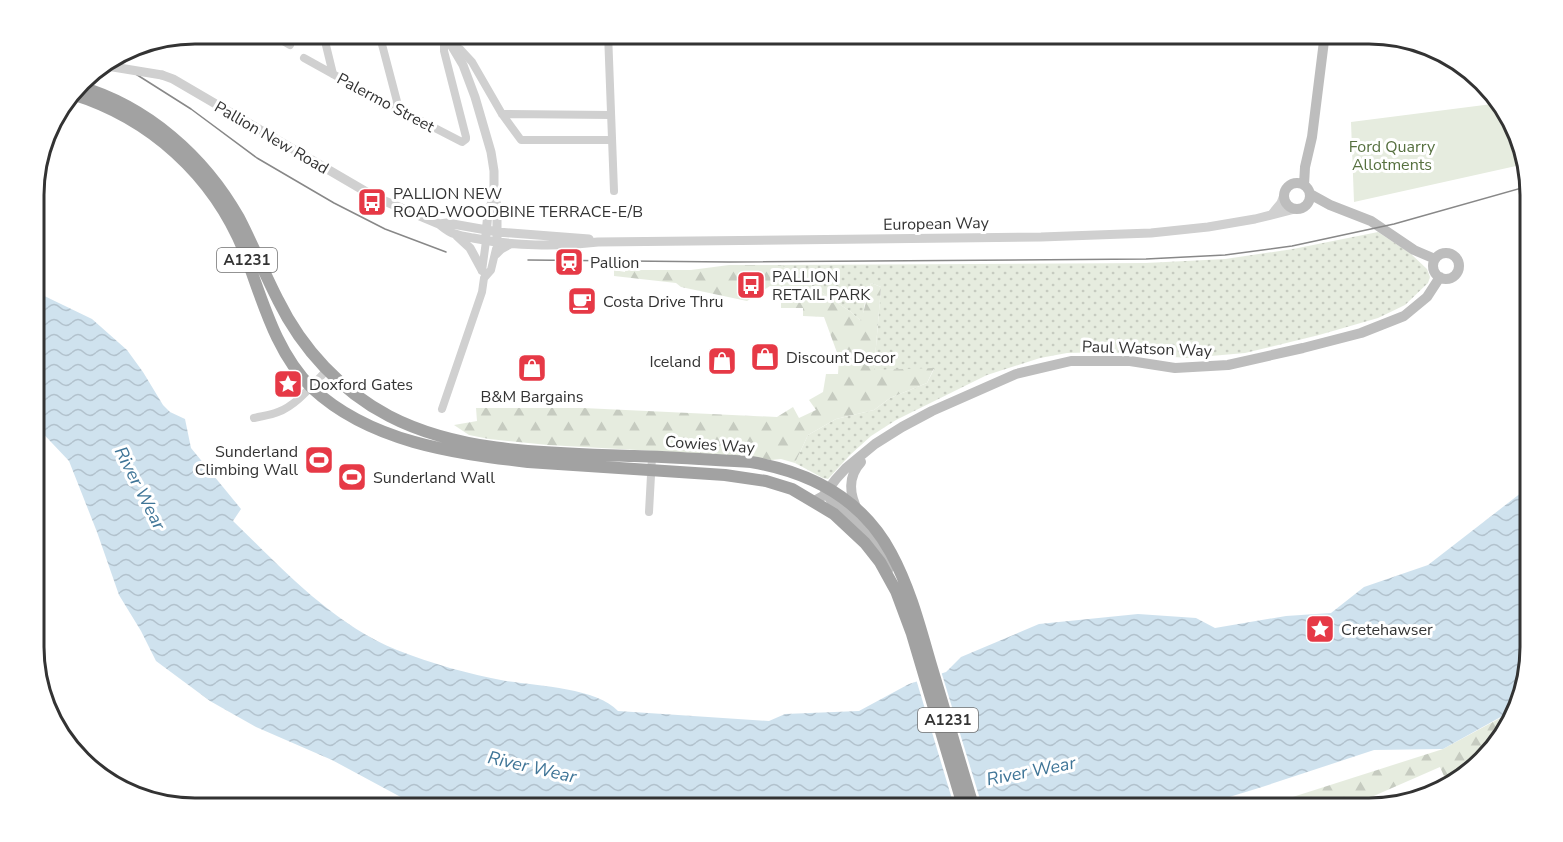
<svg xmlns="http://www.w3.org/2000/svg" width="1563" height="842" viewBox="0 0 1563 842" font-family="'Nunito Sans',sans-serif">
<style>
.grass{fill:url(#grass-dots)}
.forest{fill:url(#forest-firs)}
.garden{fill:#e6ecdf}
.water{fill:url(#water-waves)}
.pier{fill:#fff}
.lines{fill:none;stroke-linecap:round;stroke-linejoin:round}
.minor{stroke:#d0d0d0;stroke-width:8}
.tertiary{stroke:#d0d0d0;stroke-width:9}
.secondary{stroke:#bdbdbd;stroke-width:10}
.trunk{stroke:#a2a2a2;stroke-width:12}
.tram{stroke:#888;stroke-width:1.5}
.tertiary-bridge{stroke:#d0d0d0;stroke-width:9}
.labels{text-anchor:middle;stroke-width:6;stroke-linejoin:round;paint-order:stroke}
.shield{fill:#fff;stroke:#707070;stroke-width:1.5}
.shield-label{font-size:15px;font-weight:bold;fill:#333}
.street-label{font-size:16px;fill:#333;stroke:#fff}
.park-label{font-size:16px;fill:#56703f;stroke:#fff}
.poi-label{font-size:16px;fill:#333;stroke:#fff;text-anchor:start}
.water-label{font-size:18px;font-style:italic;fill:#3f7597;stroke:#fff}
.rim{fill:none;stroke:#333;stroke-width:3}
</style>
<defs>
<pattern id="grass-dots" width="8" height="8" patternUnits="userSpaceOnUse" patternTransform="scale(1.5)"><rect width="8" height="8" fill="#e6ecdf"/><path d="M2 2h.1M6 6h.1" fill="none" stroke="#c6cbc0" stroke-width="1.8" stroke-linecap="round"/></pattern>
<pattern id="forest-firs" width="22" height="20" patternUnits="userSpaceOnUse" patternTransform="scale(1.5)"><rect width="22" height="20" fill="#e6ecdf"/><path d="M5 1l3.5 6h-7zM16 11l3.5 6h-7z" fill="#c6cbc0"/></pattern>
<pattern id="water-waves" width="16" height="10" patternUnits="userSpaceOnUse" patternTransform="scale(1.5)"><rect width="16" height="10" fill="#cfe2ee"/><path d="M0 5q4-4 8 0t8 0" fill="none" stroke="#b2c2cd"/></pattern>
</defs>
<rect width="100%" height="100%" fill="#fff"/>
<path class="grass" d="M1378,232L1410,253L1427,269L1430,277L1428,283L1405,305L1378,318L1319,335L1245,353L1188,358L1106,352L1067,353L1040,358L987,375L896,420L871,436L850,455L828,479L823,478L795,463L808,435L836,419L874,410L890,398L927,383L934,369L874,370L881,287L871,283L865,302L862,322L851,312L781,265L1146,263L1225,259L1293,249Z"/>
<path class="forest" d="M729,265H781L851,312L861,321L871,283L881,287L874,370L934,368L927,383L890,398L874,410L836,419L808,435L795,463L781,459L771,460L744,456L548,445L489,439L469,435L454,425L477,421L476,408H583L777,417L793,407L799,418L816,410L809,400L823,392L826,374H838L839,358L824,317L803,316V308H781V288L770,286L747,301L681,287L676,283L614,276V270L625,272V270H691Z
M1515,710L1513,719L1458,782L1448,785L1440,767L1344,809H1255L1443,749Z"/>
<path class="garden" d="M1500,103L1503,105L1525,164L1354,202L1351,122Z"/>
<path class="water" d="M34,291L92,319L127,350L143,372L163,405L170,412L185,419L191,448L241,509L233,521C283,569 331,623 397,650C432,664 469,674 506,681C537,686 597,688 618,711L769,721L785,714L859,711L909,684L946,672L961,657L1039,624L1138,614L1196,618L1215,628L1286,616L1331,613L1364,587L1428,565L1530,486V648L1515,709L1443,749L1374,750L1262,787L1190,809H423L332,760L256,727L210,701L156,661L141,631L119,595L97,532L69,461L34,424Z"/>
<path class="pier" d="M941,671L983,809H955L916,679Z"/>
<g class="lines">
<path class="minor" d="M272,33L273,35L290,45
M323,33L333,74
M379,33L399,109
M608,33L614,191
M453,48L460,49L472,62L502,114L521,140H612
M304,58L367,93L462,142L466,139V137L444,51V35
M502,114L611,115
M482,271L486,241
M442,409L482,292L484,278L491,270L496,249
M254,418C262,416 271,415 278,412C297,405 313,384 327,370
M649,512L652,457"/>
<path class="tertiary" d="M444,33L463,65L475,97L491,152L494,171V197L497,205V242
M162,75L173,79L375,197L439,224C444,228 448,232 455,234C460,236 467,237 473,238C512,246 558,247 598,242L1041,237L1151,233L1208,227L1255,219L1295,209
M1272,214L1281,203L1284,195
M439,224L447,223L498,232L589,239
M486,235L488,212L494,197
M457,236L470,248L482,270
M496,254L501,249L510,244"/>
<path class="secondary" d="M1284 196a13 13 0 1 1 26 0a13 13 0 1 1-26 0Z
M1304,185L1305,167L1312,137L1325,33
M1310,194L1330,205L1371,221L1414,250L1435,259
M1433 266a13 13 0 1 1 26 0a13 13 0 1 1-26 0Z
M828,488C828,491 827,494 829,497C832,505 844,510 850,516C867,530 882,549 888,570
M814,501L823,496L836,479L846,468L875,444L902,427L932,411L1016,374L1071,361H1130L1175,368L1228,365L1303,348L1361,333L1404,316L1427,297L1440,277
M858,511C849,494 848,476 861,462"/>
<path class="trunk" d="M78,86C147,106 204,156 239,218C253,245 264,273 278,300C302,349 341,391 389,416C462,454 553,453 634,456C673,457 712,460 751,462C810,472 862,499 891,553C910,588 920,627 931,665C945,713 960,761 974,809
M72,94C150,118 213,175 244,251C262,298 275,352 312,388C370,442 453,453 528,462L725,475L766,481L792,489L834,514L865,543L880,562L896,591L912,634L964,809"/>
<path class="tram" d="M112,59L191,109L257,158L334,203L385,229L446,252
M528,260L729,262L1146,259L1225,255L1292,246L1394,224L1529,186"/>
<path class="tertiary-bridge" d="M101,65L162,75"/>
</g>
<defs>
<g id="bus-square" transform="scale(1.5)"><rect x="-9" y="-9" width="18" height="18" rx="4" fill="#e63946" stroke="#fff"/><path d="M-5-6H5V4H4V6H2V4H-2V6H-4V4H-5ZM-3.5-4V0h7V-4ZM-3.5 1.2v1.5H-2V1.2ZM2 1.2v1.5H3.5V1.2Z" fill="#fff"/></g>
<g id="station-square" transform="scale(1.5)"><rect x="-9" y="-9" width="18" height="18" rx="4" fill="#e63946" stroke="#fff"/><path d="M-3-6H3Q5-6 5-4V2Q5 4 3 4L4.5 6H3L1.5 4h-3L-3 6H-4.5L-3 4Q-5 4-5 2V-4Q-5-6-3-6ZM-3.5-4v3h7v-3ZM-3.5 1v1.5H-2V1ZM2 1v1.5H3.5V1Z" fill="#fff"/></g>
<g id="cafe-square" transform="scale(1.5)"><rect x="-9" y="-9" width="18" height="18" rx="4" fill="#e63946" stroke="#fff"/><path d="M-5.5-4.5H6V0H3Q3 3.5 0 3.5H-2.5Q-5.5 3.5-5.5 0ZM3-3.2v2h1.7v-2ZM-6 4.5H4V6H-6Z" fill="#fff"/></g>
<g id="shop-square" transform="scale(1.5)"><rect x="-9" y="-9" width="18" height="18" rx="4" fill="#e63946" stroke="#fff"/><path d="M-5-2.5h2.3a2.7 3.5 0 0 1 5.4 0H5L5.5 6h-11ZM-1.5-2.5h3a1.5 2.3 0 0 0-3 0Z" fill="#fff"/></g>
<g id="sight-square" transform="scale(1.5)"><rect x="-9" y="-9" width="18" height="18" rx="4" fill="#e63946" stroke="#fff"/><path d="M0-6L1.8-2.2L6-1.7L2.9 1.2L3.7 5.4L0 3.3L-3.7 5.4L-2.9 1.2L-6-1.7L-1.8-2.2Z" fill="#fff"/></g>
<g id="stadium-square" transform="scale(1.5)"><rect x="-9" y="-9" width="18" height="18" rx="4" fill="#e63946" stroke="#fff"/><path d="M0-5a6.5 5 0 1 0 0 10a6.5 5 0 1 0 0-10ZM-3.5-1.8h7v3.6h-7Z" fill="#fff"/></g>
</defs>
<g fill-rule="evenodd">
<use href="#bus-square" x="372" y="202"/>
<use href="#station-square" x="569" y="262"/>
<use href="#bus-square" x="751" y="285"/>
<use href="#cafe-square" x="582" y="301"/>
<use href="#shop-square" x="765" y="357"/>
<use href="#shop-square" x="722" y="361"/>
<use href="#shop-square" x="532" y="368"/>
<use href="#sight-square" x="288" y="384"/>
<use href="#stadium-square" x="319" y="460"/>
<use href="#stadium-square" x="352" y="477"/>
<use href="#sight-square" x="1320" y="629"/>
</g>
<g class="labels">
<g class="shield">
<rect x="217" y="248" width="60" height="24" rx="4.5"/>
<rect x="918" y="708" width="60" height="24" rx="4.5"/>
</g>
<g class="shield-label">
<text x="247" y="265">A1231</text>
<text x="948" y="725">A1231</text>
</g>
<g class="street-label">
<text transform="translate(386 102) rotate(28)" y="6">Palermo Street</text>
<text transform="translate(272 137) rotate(30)" y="6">Pallion New Road</text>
<text transform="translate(936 223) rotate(-1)" y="6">European Way</text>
<text transform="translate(1147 348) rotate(2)" y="6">Paul Watson Way</text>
<text transform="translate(710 444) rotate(4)" y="6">Cowies Way</text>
</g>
<g class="park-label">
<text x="1392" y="152">Ford Quarry<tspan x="1392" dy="18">Allotments</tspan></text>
</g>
<g class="poi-label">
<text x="393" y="199">PALLION NEW<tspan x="393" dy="18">ROAD-WOODBINE TERRACE-E/B</tspan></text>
<text x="590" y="268">Pallion</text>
<text x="772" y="282">PALLION<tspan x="772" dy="18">RETAIL PARK</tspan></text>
<text x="603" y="307">Costa Drive Thru</text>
<text x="786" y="363">Discount Decor</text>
<text x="701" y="367" text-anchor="end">Iceland</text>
<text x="309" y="390">Doxford Gates</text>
<text x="532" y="402" text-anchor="middle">B&amp;M Bargains</text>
<text x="298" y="457" text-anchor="end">Sunderland<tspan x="298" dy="18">Climbing Wall</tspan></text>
<text x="373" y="483">Sunderland Wall</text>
<text x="1341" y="635">Cretehawser</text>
</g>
<g class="water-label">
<text transform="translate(140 488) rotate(63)" y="6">River Wear</text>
<text transform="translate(532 767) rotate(13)" y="6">River Wear</text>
<text transform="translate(1031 771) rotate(-11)" y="6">River Wear</text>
</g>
</g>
<path d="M0 0H1563V842H0ZM195 44H1369A151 151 0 0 1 1520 195V647A151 151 0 0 1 1369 798H195A151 151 0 0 1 44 647V195A151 151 0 0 1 195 44Z" fill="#fff" fill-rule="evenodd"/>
<path class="rim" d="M195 44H1369A151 151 0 0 1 1520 195V647A151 151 0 0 1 1369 798H195A151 151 0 0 1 44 647V195A151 151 0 0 1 195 44Z"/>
</svg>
